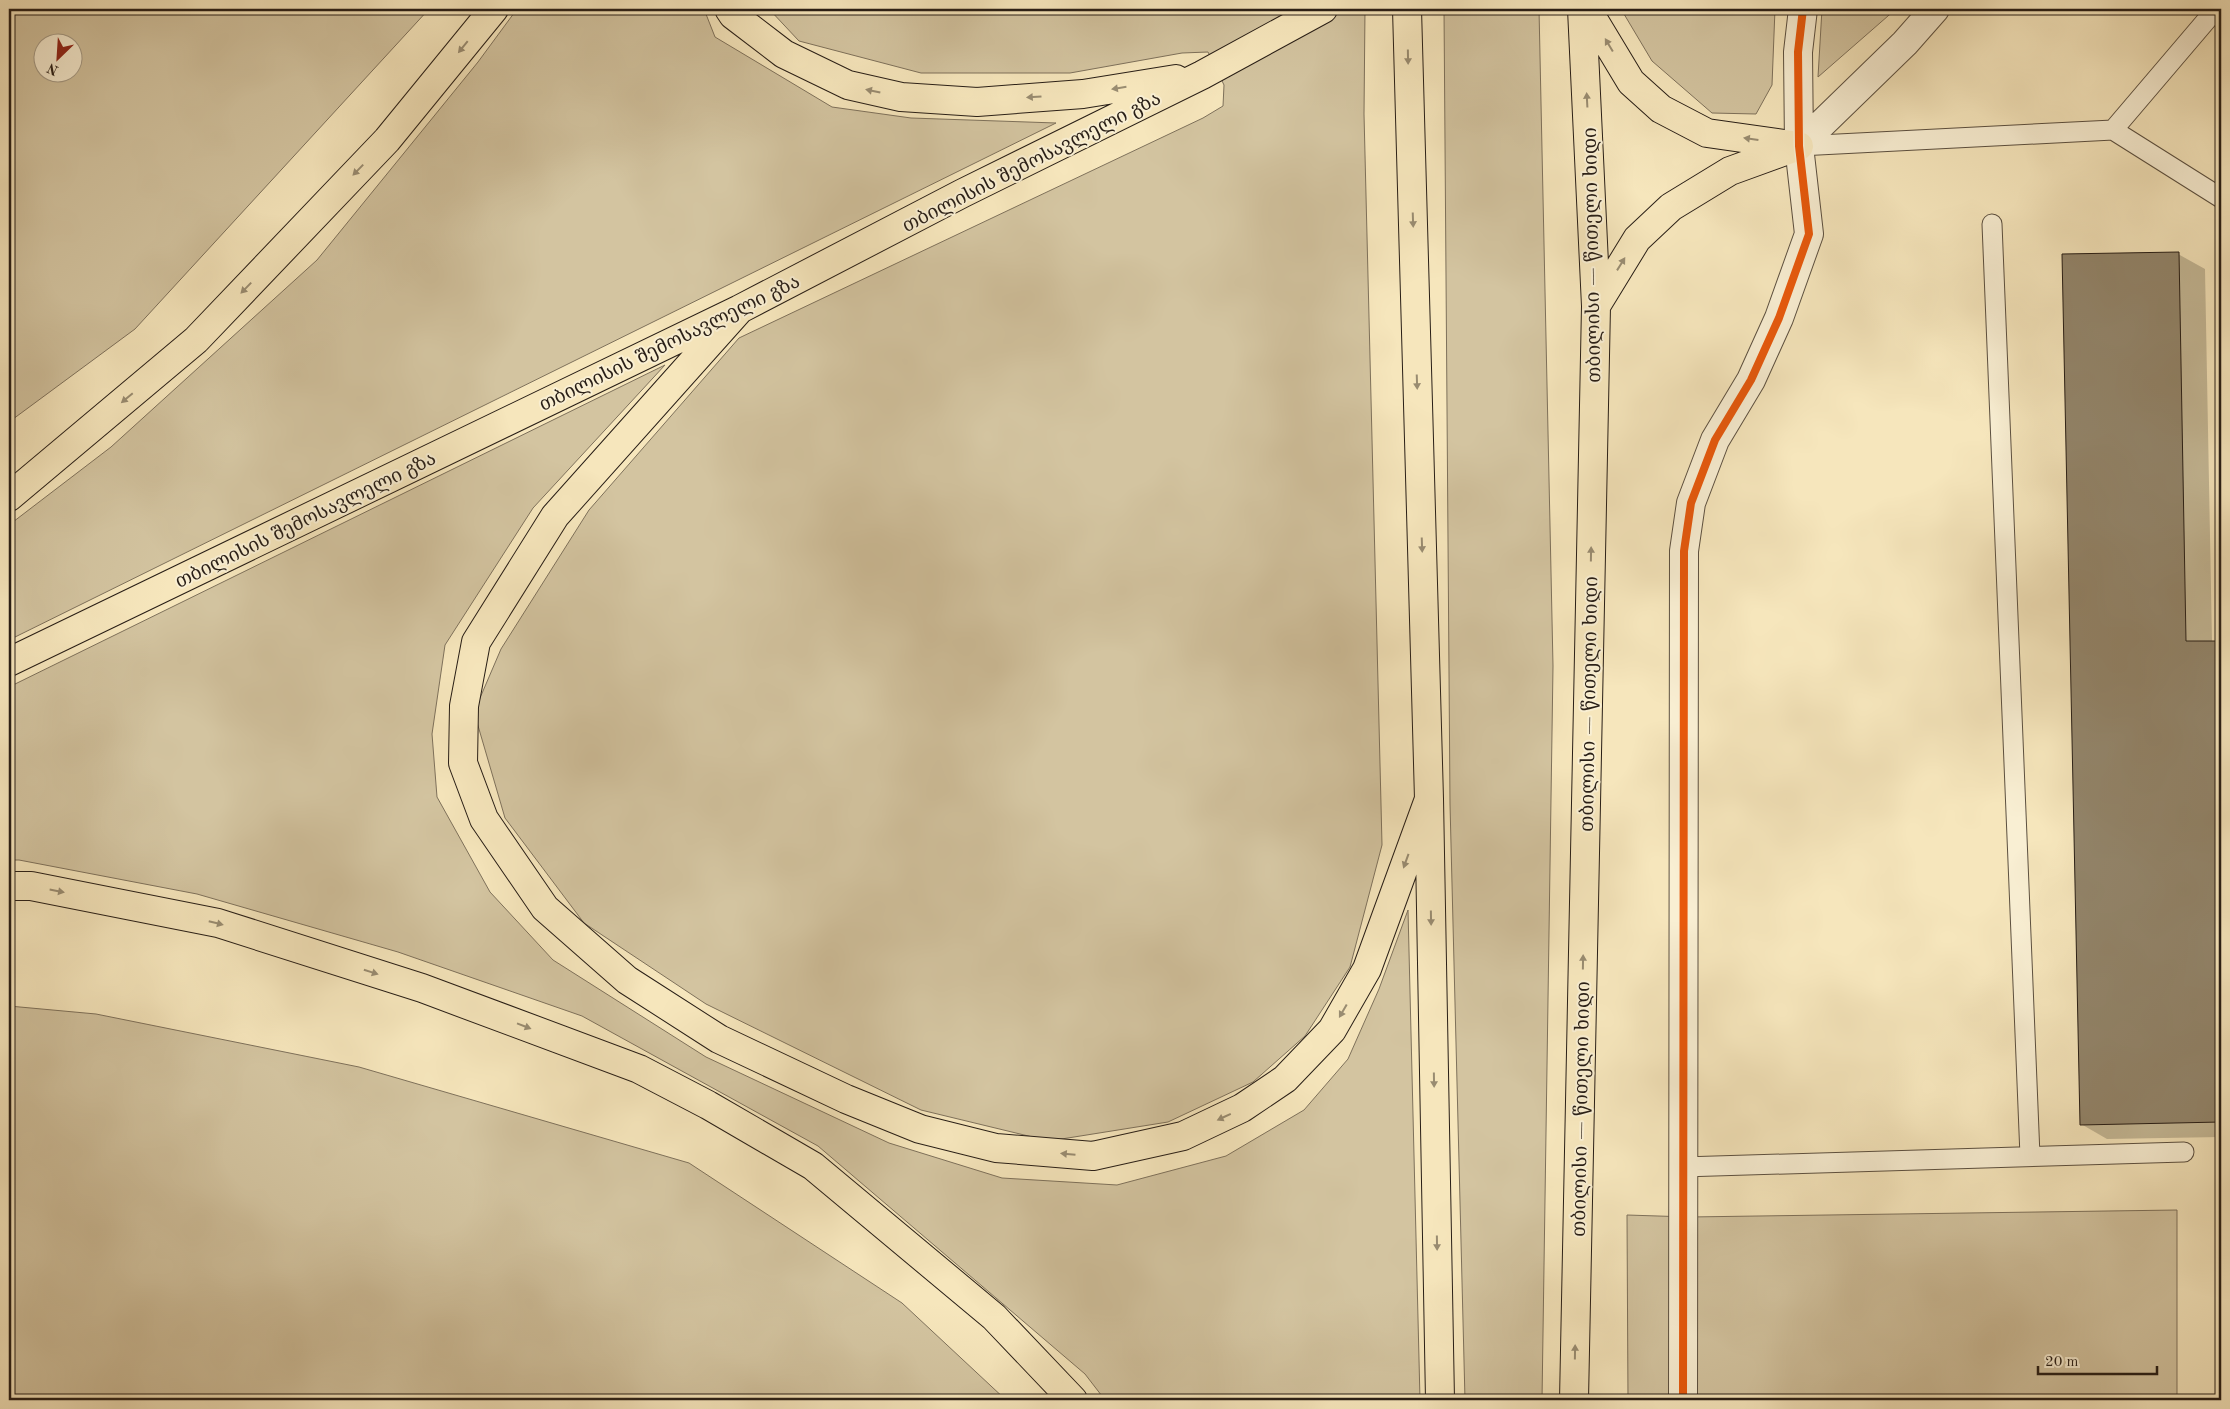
<svg xmlns="http://www.w3.org/2000/svg" width="2230" height="1409" viewBox="0 0 2230 1409" font-family="'Old Standard TT','Noto Serif Georgian',serif">
<style>
.green{fill:#d3c4a0;stroke:#7e715b;fill-rule:evenodd}
.shadow{fill:#0003}
.building{fill:#93866c;stroke:#281e16}
.lines{fill:none;stroke-linecap:round;stroke-linejoin:round}
.service-casing{stroke:#5c5040;stroke-width:21}
.minor-casing{stroke:#5c5040;stroke-width:30}
.motorway-casing{stroke:#281e16;stroke-width:30}
.service{stroke:#f9efd3;stroke-width:19}
.minor{stroke:#f9efd3;stroke-width:28}
.motorway{stroke:#f6e6bc;stroke-width:28}
.cycleway-casing{stroke:#f9efd3;stroke-width:11}
.cycleway{stroke:#e8590c;stroke-width:8}
.oneway{fill:#998c71}
.labels{text-anchor:middle;stroke-width:4;stroke-linejoin:round;paint-order:stroke}
.street-label{font-size:19px;fill:#281e16;stroke:#f9efd3}
</style>
<rect width="100%" height="100%" fill="#f6e6bc"/>
<filter id="stains"><feTurbulence type="fractalNoise" baseFrequency=".004" numOctaves="4"/><feColorMatrix values="0 0 0 0 .2 0 0 0 0 .09 0 0 0 0 .02 0 0 0 .5 -.17"/></filter>
<radialGradient id="worn" r=".72"><stop offset=".6" stop-color="#630" stop-opacity="0"/><stop offset="1" stop-color="#630" stop-opacity=".3"/></radialGradient>
<path class="green" d="M9,9H429L135,329L9,422ZM72,42V72H42V42Z
M517,9H704L715,37L832,107L911,118L1056,123L9,640V525L111,447L317,260L478,62Z
M769,9H1365L1364,114L1382,845L1350,967L1305,1036L1253,1082L1168,1122L1049,1141L921,1110L706,1004L584,923L505,818L474,712L501,649L589,510L739,338L1203,118L1223,106L1224,85L1208,52L1182,53L1070,73H921L799,41Z
M1444,9H1539L1553,666L1542,1400H1465L1450,804Z
M1621,9H1775L1772,85L1756,114L1712,113L1652,61Z
M1822,9H1896L1818,77Z
M665,365L533,508L445,645L432,734L437,797L490,892L553,960L706,1057L889,1143L1002,1178L1117,1185L1226,1156L1304,1110L1348,1059L1379,989L1408,910L1420,1400H1105L1085,1374L818,1146L582,1016L398,952L197,894L19,860H9V687Z
M9,1006L96,1014L359,1067L689,1163L902,1303L1006,1400H9Z
M2177,1210V1400H1628L1627,1215L1689,1217Z"/>
<path class="shadow" d="M2178,254L2205,269L2212,642H2221V1137L2107,1139L2081,1124Z"/>
<path class="building" d="M2179,252L2186,641H2221V1122L2080,1125L2062,254Z"/>
<g class="lines">
<g class="service-casing">
<path id="service" d="M2113,130L2216,9
M1799,146L2113,130L2221,198
M1992,224L2030,1156
M1682,1167L2184,1152"/>
</g>
<g class="minor-casing">
<path id="minor" d="M1799,146L1905,43L1935,9
M1683,1400L1684,551L1691,503L1715,440L1751,380L1779,318L1809,234L1799,146L1798,52L1803,9"/>
</g>
<g class="motorway-casing">
<path id="motorway" d="M729,9L733,15L784,54L848,85L901,97L977,102L1083,94L1176,79
M1407,9L1429,799L1440,1400
M1587,9L1631,82L1661,109L1707,133L1799,146
M1596,306L1637,239L1671,207L1730,171L1796,147
M740,309L555,516L476,642L464,706L463,763L484,819L545,908L627,980L719,1039L846,1099L920,1129L996,1148L1093,1156L1183,1136L1242,1108L1285,1079L1332,1030L1367,969L1429,799
M9,497L196,340L387,140L494,9
M9,662L740,309L963,193L1202,75L1323,9
M9,886H31L218,923L422,988L639,1069L708,1105L813,1166L994,1317L1073,1400
M1574,1400L1596,306L1582,9"/>
</g>
<use href="#service" class="service"/>
<use href="#minor" class="minor"/>
<use href="#motorway" class="motorway"/>
<g class="cycleway-casing">
<path id="cycleway" d="M1683,1400L1684,551L1691,503L1715,440L1751,380L1779,318L1809,234L1799,146L1798,52L1803,9"/>
</g>
<use href="#cycleway" class="cycleway"/>
</g>
<defs><path id="oneway-solid" d="M-6-.8H1V-3.2L6.5 0L1 3.2V.8H-6Z" transform="scale(1.25)"/></defs>
<g class="oneway">
<use href="#oneway-solid" transform="translate(1609 45) rotate(-121)"/>
<use href="#oneway-solid" transform="translate(463 47) rotate(129)"/>
<use href="#oneway-solid" transform="translate(1408 57) rotate(89)"/>
<use href="#oneway-solid" transform="translate(1119 88) rotate(171)"/>
<use href="#oneway-solid" transform="translate(873 91) rotate(-168)"/>
<use href="#oneway-solid" transform="translate(1034 97) rotate(176)"/>
<use href="#oneway-solid" transform="translate(1587 100) rotate(-93)"/>
<use href="#oneway-solid" transform="translate(1751 139) rotate(-172)"/>
<use href="#oneway-solid" transform="translate(358 170) rotate(134)"/>
<use href="#oneway-solid" transform="translate(1413 220) rotate(88)"/>
<use href="#oneway-solid" transform="translate(1621 264) rotate(-58)"/>
<use href="#oneway-solid" transform="translate(246 288) rotate(134)"/>
<use href="#oneway-solid" transform="translate(1417 382) rotate(88)"/>
<use href="#oneway-solid" transform="translate(127 398) rotate(140)"/>
<use href="#oneway-solid" transform="translate(1422 545) rotate(88)"/>
<use href="#oneway-solid" transform="translate(1591 554) rotate(-89)"/>
<use href="#oneway-solid" transform="translate(1406 861) rotate(110)"/>
<use href="#oneway-solid" transform="translate(57 891) rotate(11)"/>
<use href="#oneway-solid" transform="translate(1431 918) rotate(89)"/>
<use href="#oneway-solid" transform="translate(216 923) rotate(14)"/>
<use href="#oneway-solid" transform="translate(1583 962) rotate(-89)"/>
<use href="#oneway-solid" transform="translate(371 972) rotate(18)"/>
<use href="#oneway-solid" transform="translate(1343 1011) rotate(120)"/>
<use href="#oneway-solid" transform="translate(524 1026) rotate(21)"/>
<use href="#oneway-solid" transform="translate(1434 1080) rotate(89)"/>
<use href="#oneway-solid" transform="translate(1224 1117) rotate(155)"/>
<use href="#oneway-solid" transform="translate(1068 1154) rotate(-175)"/>
<use href="#oneway-solid" transform="translate(1437 1243) rotate(89)"/>
<use href="#oneway-solid" transform="translate(1575 1352) rotate(-89)"/>
</g>
<g class="labels">
<g class="street-label">
<text transform="translate(1031 161) rotate(-27)" y="7">თბილისის შემოსავლელი გზა</text>
<text transform="translate(1591 255) rotate(-91)" y="7">თბილისი — წითელი ხიდი</text>
<text transform="translate(669 342) rotate(-26)" y="7">თბილისის შემოსავლელი გზა</text>
<text transform="translate(305 519) rotate(-26)" y="7">თბილისის შემოსავლელი გზა</text>
<text transform="translate(1588 704) rotate(-89)" y="7">თბილისი — წითელი ხიდი</text>
<text transform="translate(1580 1109) rotate(-89)" y="7">თბილისი — წითელი ხიდი</text>
</g>
</g>
<rect width="2230" height="1409" fill="none" stroke="#f6e6bc" stroke-width="30"/>
<rect x="10" y="10" width="2210" height="1389" fill="none" stroke="#281e16" stroke-width="2.5"/>
<rect x="15" y="15" width="2200" height="1379" fill="none" stroke="#281e16"/>
<g transform="translate(58 58) rotate(205)"><circle r="24" fill="#f9efd3" stroke="#a59b87"/>
<path d="M0-4L9 19L0 12L-9 19Z" fill="#8f2418"/>
<text y="-8" font-size="14" font-weight="bold" text-anchor="middle" fill="#281e16">N</text>
</g>
<path d="M2038 1366v8h119v-8" fill="none" stroke="#281e16" stroke-width="2.5"/>
<text x="2045" y="1366" font-size="15" fill="#281e16" stroke="#f9efd3" stroke-width="4" paint-order="stroke">20 m</text>
<rect width="100%" height="100%" filter="url(#stains)"/>
<rect width="100%" height="100%" fill="url(#worn)"/>
</svg>
